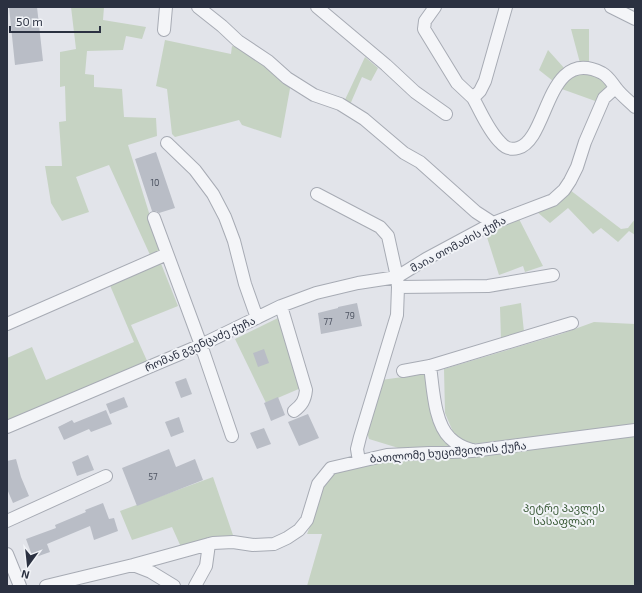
<svg xmlns="http://www.w3.org/2000/svg" width="642" height="593" viewBox="0 0 642 593" font-family="'Exo 2','Noto Sans Georgian',sans-serif">
<style>
.green{fill:#c6d3c3}
.building{fill:#b9bdc6}
.lines{fill:none;stroke-linecap:round;stroke-linejoin:round}
.minor-casing{stroke:#a7abb4;stroke-width:14}
.minor{stroke:#f4f5f8;stroke-width:12}
.labels{text-anchor:middle;stroke-width:4;stroke-linejoin:round;paint-order:stroke}
.number-label{font-size:9px;fill:#4e5462}
.street-label{font-size:11px;fill:#2b3141;stroke:#f1f3f7}
.park-label{font-size:11px;fill:#3c5c39;stroke:#f1f3f7}
</style>
<rect width="100%" height="100%" fill="#e2e4ea"/>
<path class="green" d="M71,7H104L103,20L146,27L142,39L126,36L123,50L87,51L85,74L94,75V87L122,89L124,117L156,118L157,136L128,145L150,216L148,218L160,252L151,257L109,165L76,177L89,212L62,221L51,203L45,166H62L59,122L66,121L65,86L60,87V52L76,49Z
M571,29H589V62L580,63Z
M165,40L231,54L232,46L248,51L291,83L281,138L242,125L239,120L175,137L172,134L167,89L156,86Z
M548,50L565,69L556,76L553,81L539,70Z
M365,57L378,68L371,81L362,77L349,107L343,104Z
M576,73C587,73 601,75 608,85L606,92L598,102L559,88Z
M570,190L621,229L628,228L635,219V235L629,231L618,242L601,228L593,234L568,208L550,223L536,211Z
M518,217L543,266L525,272L523,266L499,275L485,231Z
M160,261L178,306L131,325L148,363L7,422V358L32,347L46,380L134,342L109,283Z
M521,303L524,332L501,340L500,307Z
M280,317L301,388L266,403L235,339Z
M594,322L635,324V424L574,433L471,444L456,439L445,413L444,369L561,334Z
M425,374L433,416L440,435L450,446L405,450L369,439L367,432L381,380Z
M635,434V586H307L322,534H307L319,503L324,481L337,471L387,460Z
M213,477L234,538H206L181,547L172,527L132,540L120,511Z"/>
<path class="building" d="M9,7H37L43,61L15,65Z
M156,152L175,208L159,213L156,211H152L135,159Z
M357,303L362,326L321,334L318,313L338,308V307Z
M264,349L269,363L258,367L253,353Z
M186,378L192,394L181,398L175,382Z
M124,397L128,407L110,414L106,404Z
M278,397L285,415L271,421L264,403Z
M106,410L112,424L91,432L89,429L64,440L58,427L72,420L74,423Z
M308,414L319,438L299,446L288,422Z
M179,417L184,432L171,437L165,422Z
M264,428L271,444L257,449L250,433Z
M169,449L176,467L195,459L203,480L137,506L122,468Z
M88,455L94,470L77,476L72,462Z
M16,459L21,477L29,496L13,503L7,489V461Z
M103,503L109,519L114,518L118,531L94,540L90,526L47,544L50,552L33,558L26,539L56,528L55,525L86,512L85,510Z"/>
<g class="lines">
<g class="minor-casing">
<path id="minor" d="M198,7L222,26L238,41L268,61L287,78L314,95L340,104L364,119L404,153L420,162L476,212L493,223
M317,7L386,65L415,92L446,114
M435,7L425,21L424,29L457,83L473,98
M506,7L485,81L480,91L473,98C481,112 488,130 500,142C505,148 510,150 518,148C549,140 546,45 602,73C609,77 611,82 616,88C621,95 629,101 635,107
M611,7L635,19
M164,30L166,7
M167,143L195,170L213,194L225,217L234,241L245,284L257,318
M154,218L201,345L232,436
M398,287L488,286L553,275
M281,306L306,390C305,400 302,405 294,411
M7,324L167,254
M430,366C433,387 434,423 450,438C456,444 464,448 472,450
M403,371L430,366L572,323
M7,427L201,345L281,306L316,293L358,283L397,277L388,236L380,227L317,194
M359,461L357,449L360,437L397,315L398,287L397,277L426,259L493,223L553,200L564,190L570,181L577,167L585,142L604,98L615,88
M7,521L106,476
M7,554L20,586
M133,565L151,572L174,586
M46,586L133,565L213,543L233,542L253,545L274,544L287,538L299,530L307,520L318,484L331,468L387,455L472,451L635,430
M195,586L206,566L209,544"/>
</g>
<use href="#minor" class="minor"/>
</g>
<g class="labels">
<g class="number-label">
<text x="155" y="186">10</text>
<text x="350" y="319">79</text>
<text x="328" y="325">77</text>
<text x="153" y="480">57</text>
</g>
<g class="street-label">
<text transform="translate(458 244) rotate(-28)" y="4">მაია თომაძის ქუჩა</text>
<text transform="translate(200 344) rotate(-24)" y="4">რომან გვენცაძე ქუჩა</text>
<text transform="translate(448 452) rotate(-5)" y="4">ბათლომე ხუციშვილის ქუჩა</text>
</g>
<g class="park-label">
<text x="564" y="512">პეტრე პავლეს<tspan x="564" dy="13">სასაფლაო</tspan></text>
</g>
</g>
<rect width="642" height="593" fill="none" stroke="#2b3141" stroke-width="16"/>
<g transform="translate(28 565) rotate(195)" stroke="#f1f3f7" stroke-width="3" paint-order="stroke">
<path d="M0-3L7 15L0 10L-7 15Z" fill="#2b3141"/>
<text y="-6" font-size="11" font-weight="bold" text-anchor="middle" fill="#2b3141">N</text>
</g>
<path d="M10 26v6h90v-6" fill="none" stroke="#2b3141" stroke-width="2"/>
<text x="16" y="26" font-size="12" fill="#2b3141" stroke="#f1f3f7" stroke-width="3" paint-order="stroke">50 m</text>
</svg>
